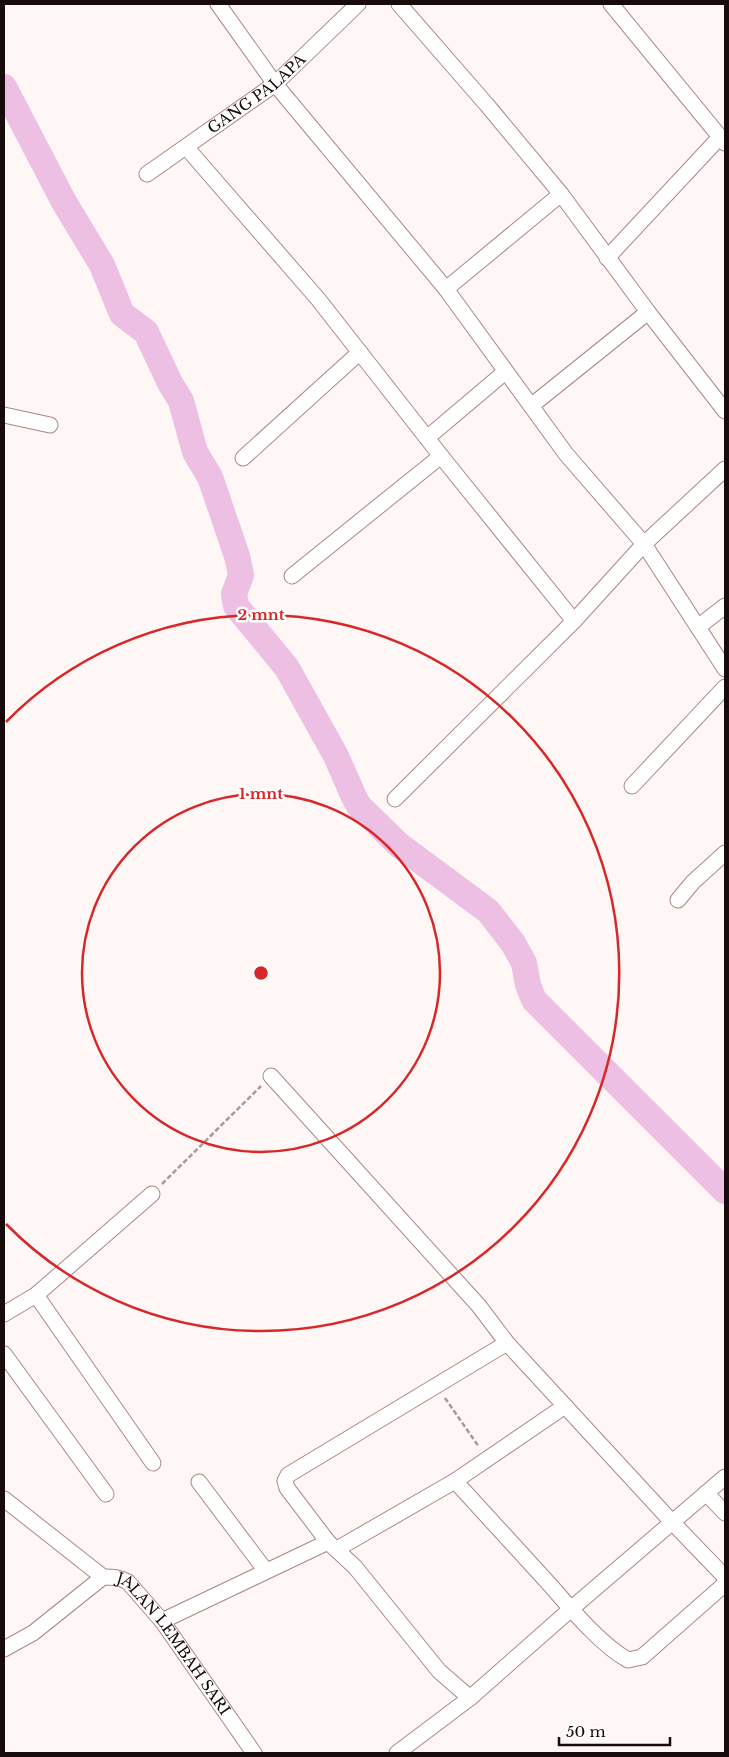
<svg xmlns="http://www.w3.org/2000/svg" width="729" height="1757" viewBox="0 0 729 1757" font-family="'Libre Baskerville',serif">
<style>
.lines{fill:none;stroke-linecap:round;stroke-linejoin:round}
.river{stroke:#ecbfe3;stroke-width:26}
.street-casing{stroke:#ac8687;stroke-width:17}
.path{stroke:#a59a9a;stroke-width:2.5;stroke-dasharray:5 2.5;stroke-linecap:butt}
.street{stroke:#fff;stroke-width:15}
.ring{fill:none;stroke:#d62828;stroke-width:2.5}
.labels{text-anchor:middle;stroke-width:5;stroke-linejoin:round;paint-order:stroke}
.street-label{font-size:15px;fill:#180b0b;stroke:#fff}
.centre{fill:#d62828;stroke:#fff;stroke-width:2.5}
.ring-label{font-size:15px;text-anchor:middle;font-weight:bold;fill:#d62828;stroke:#fff;stroke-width:5;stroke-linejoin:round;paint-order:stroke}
</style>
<rect width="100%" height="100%" fill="#fff6f6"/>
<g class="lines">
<path class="river" d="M4,87L64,202L102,265L122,314L146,332L170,383L181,401L195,452L210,477L237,556L241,575L234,594L236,606L287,668L336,756L354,797L359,806L399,845L488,911L513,943L524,963L528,985L534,1000L725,1191"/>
<g class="street-casing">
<g id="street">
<path d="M218,4L275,84L446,289L566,454L644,544L725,669"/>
<path d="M399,4L487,105L561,194L648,312L725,411"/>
<path d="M611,4L725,143"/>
<path d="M186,147L318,299L441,456L574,621"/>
<path id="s1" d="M147,174L275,84L358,4"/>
<path d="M607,258L720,137"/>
<path d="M446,289L561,194"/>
<path d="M531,406L648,312"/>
<path d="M4,415L50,425"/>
<path d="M427,438L505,372"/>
<path d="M243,458L360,352"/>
<path d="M292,576L441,456"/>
<path d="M698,627L725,606"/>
<path d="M632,786L725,687"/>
<path d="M395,799L574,621L644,544L725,469"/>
<path d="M678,900L693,882L725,853"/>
<path d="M271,1076L479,1306L507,1343L565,1406"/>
<path d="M36,1295L153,1463"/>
<path d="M4,1314L36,1295L152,1194"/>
<path d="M4,1354L106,1494"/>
<path d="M455,1481C487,1516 519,1551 551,1586C572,1610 601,1645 628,1660L642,1657L725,1584"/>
<path d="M199,1482L266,1571"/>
<path d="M706,1493L725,1513"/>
<path d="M4,1499L103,1577"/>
<path d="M328,1542L287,1488L285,1481L288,1475L507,1343"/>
<path d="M337,1549L455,1481L565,1406L672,1522L725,1577"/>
<path d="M162,1621L328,1542L355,1567L439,1671L470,1698L397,1753"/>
<path id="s2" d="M4,1649L33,1633L103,1577C113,1577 119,1577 128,1582L162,1621L254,1753"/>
<path d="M470,1698L571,1609L725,1477"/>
</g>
</g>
<path class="path" d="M162,1184L261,1086
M445,1398L479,1447"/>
<use href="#street" class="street"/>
</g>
<g class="ring">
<circle cx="261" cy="973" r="179"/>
<path d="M6 722A358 358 0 1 1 6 1224"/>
</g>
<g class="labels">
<g class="street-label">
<text dy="5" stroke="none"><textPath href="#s1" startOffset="136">GANG PALAPA</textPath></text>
<text dy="5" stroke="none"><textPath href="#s2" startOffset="225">JALAN LEMBAH SARI</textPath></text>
</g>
</g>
<circle cx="261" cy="973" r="8" class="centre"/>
<g class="ring-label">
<text x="261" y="620">2 mnt</text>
<text x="261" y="799">1 mnt</text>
</g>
<rect width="729" height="1757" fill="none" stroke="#180b0b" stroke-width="10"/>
<path d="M559 1737v8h111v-8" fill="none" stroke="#180b0b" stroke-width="2.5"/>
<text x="566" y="1737" font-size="15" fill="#180b0b" stroke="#ffffff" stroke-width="4" paint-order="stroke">50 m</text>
</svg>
